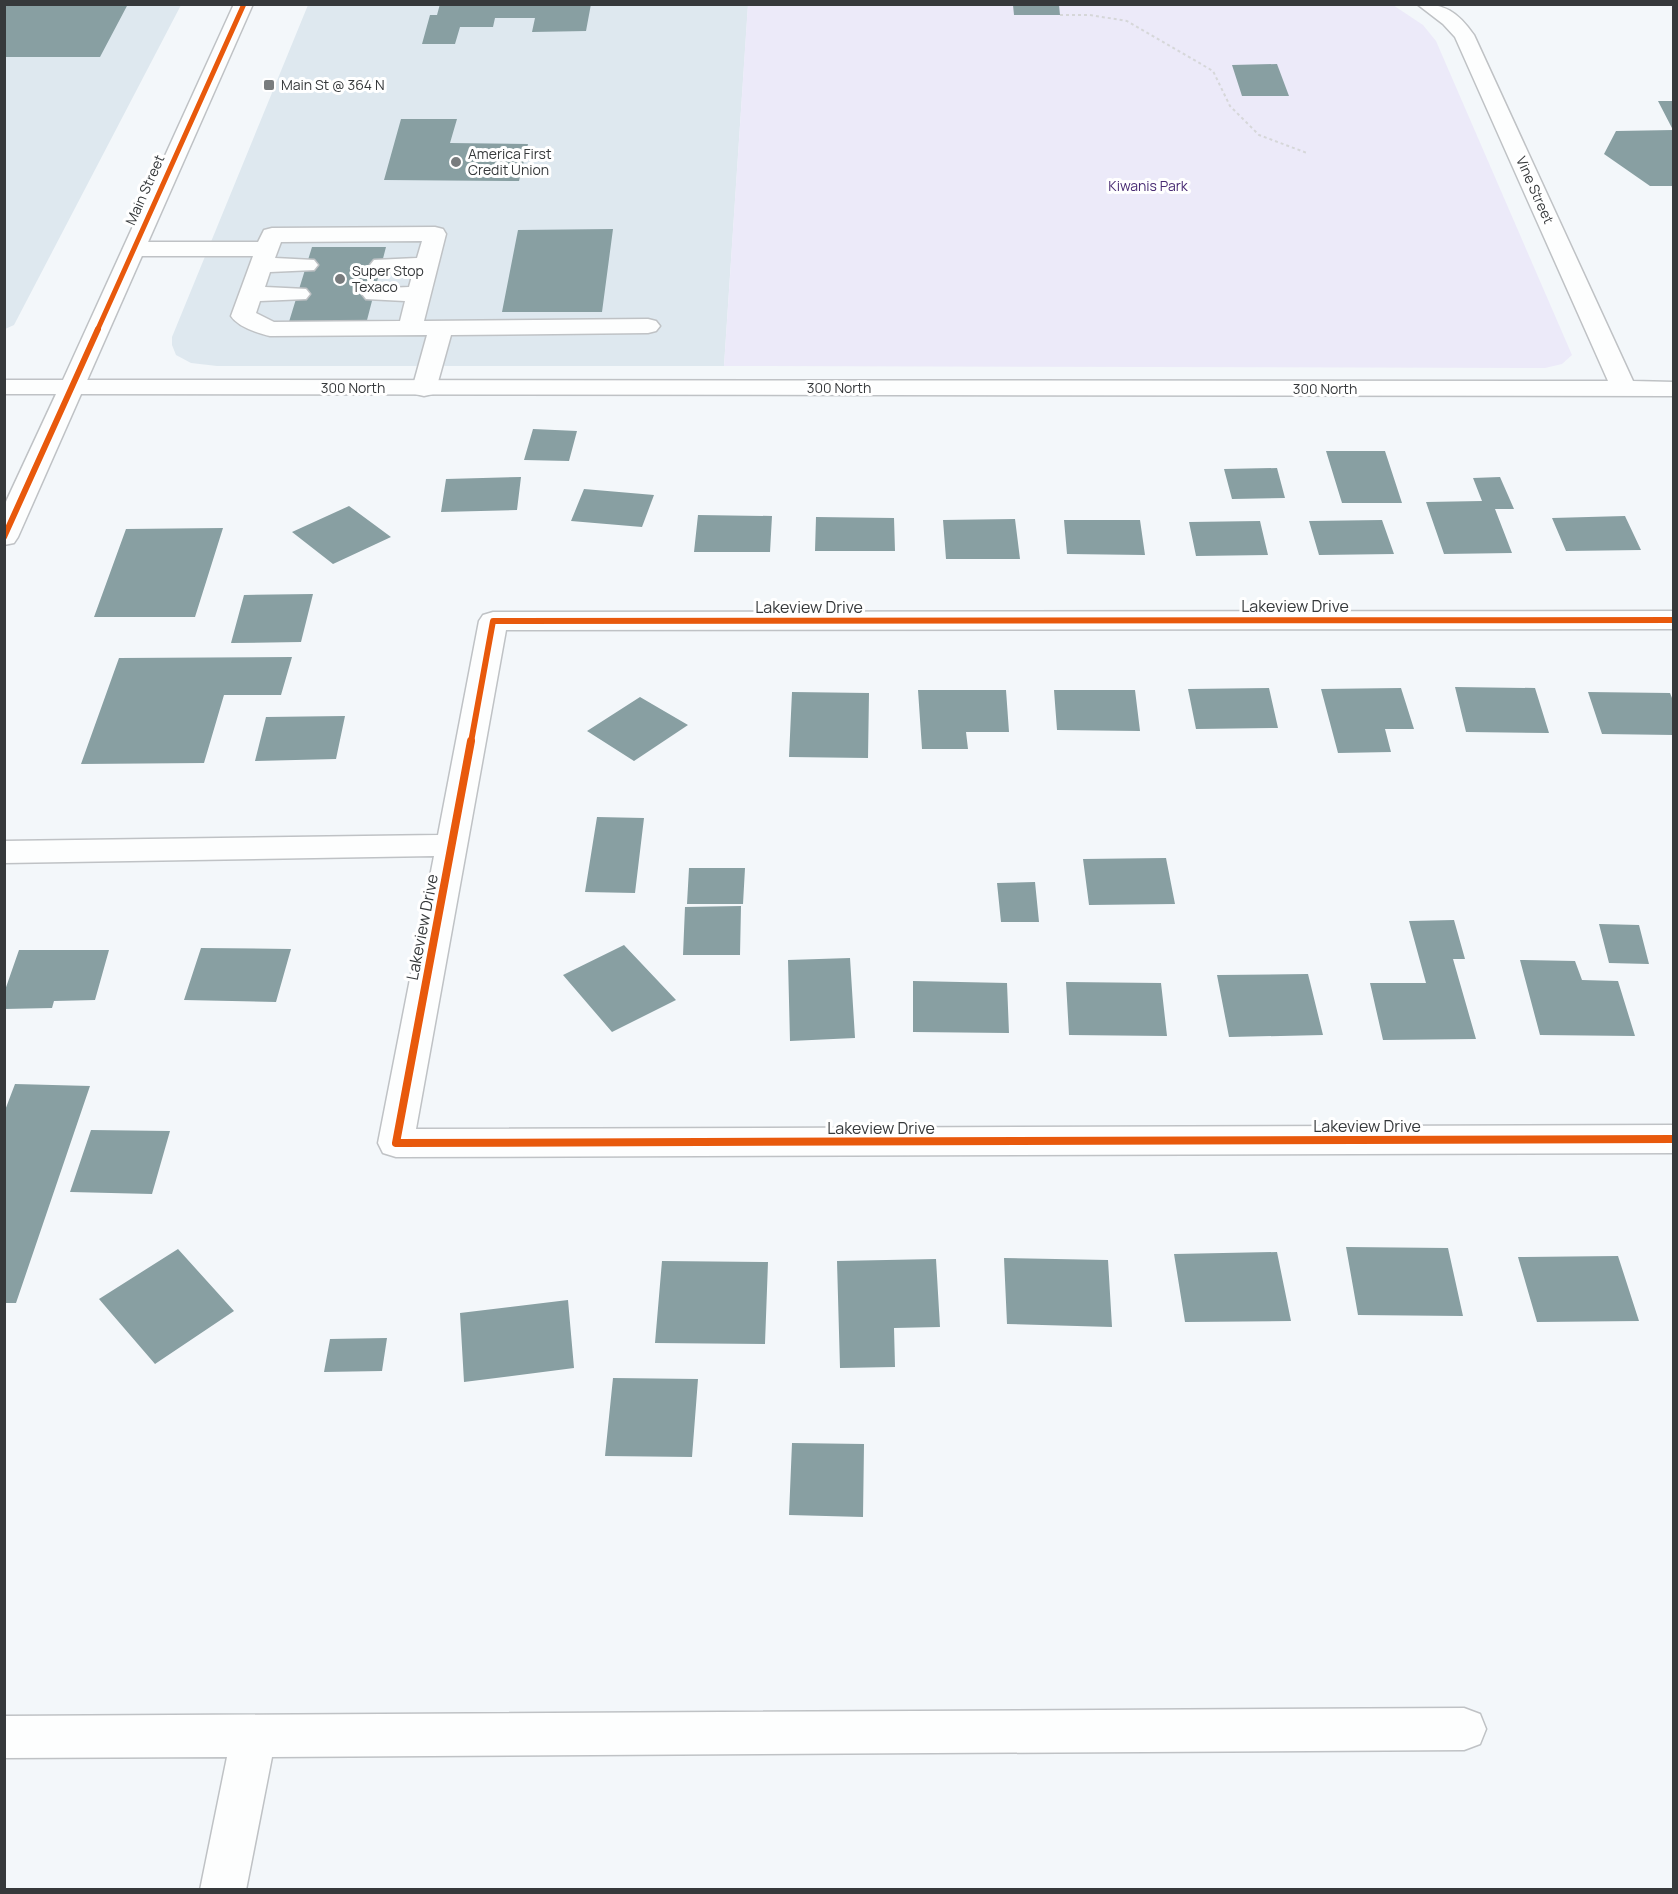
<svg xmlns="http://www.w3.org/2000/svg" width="1678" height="1894" viewBox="0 0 1678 1894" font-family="Manrope,sans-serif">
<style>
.built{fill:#dee8ef}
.green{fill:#eceaf9}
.building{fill:#889fa2}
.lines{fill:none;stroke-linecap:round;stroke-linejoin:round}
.lane-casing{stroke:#bfc2c5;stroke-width:3}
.street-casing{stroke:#bfc2c5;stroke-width:3}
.secondary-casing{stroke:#bfc2c5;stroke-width:3}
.path{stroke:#d6d7d9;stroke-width:2;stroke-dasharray:3 3;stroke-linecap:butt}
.lane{fill:#fdfefe;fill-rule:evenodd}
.street{fill:#fdfefe;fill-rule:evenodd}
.secondary{fill:#fdfefe;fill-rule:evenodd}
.cycleway-far2-casing{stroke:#fff;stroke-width:8}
.cycleway-far1-casing{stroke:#fff;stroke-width:9}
.cycleway-casing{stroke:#fff;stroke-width:11}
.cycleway-far2{stroke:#e8590c;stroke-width:5}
.cycleway-far1{stroke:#e8590c;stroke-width:6}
.cycleway{stroke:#e8590c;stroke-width:8}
.poi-dot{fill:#787c7e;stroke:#fff;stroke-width:2}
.labels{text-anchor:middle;stroke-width:6;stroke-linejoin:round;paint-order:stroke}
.far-poi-label{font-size:14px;fill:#36393b;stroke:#fff;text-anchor:start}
.far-park-label{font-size:14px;fill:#492c73;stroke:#fff}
.far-street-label{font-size:14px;fill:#36393b;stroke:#fff}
.street-label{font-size:16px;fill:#36393b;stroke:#fff}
</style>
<rect width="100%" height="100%" fill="#f3f7fa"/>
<path class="built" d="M4,5H181L14,325L5,329Z
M308,5H748L724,366H217L191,363L176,355L172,345V337Z"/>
<path class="green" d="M748,4L1393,5L1423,25L1436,41L1572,355L1562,364L1545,368L724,366Z"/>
<path class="building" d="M4,4H128L100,57H4Z
M440,4H591L586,31L532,32L535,18H495L493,27H460L455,44H422L430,15H437Z
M1013,5H1059L1060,15H1014Z
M1277,64L1289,96H1242L1232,65Z
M1658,101H1674V186H1650L1604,154L1616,131L1673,130Z
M401,119H457L450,143L528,144L519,181L384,180Z
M613,229L602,312H502L518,230Z
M312,247H386L366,324L288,325Z
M533,429L577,431L569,461L524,460Z
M1326,451H1385L1402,503H1342Z
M1277,468L1285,498L1232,499L1224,469Z
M521,477L517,510L441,512L446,479Z
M1500,477L1514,509H1495L1512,553L1444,554L1426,502L1482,501L1473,478Z
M584,489L654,495L642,527L571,521Z
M349,506L391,537L333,564L292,532Z
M698,515L772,516L770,552H694Z
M1625,516L1641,550L1566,551L1552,518Z
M816,517L894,518L895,551H815Z
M1015,519L1020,559H946L943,520Z
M1064,520H1140L1145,555L1067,554Z
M1382,520L1394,554L1319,555L1309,521Z
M1260,521L1268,555L1196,556L1189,522Z
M223,528L195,617H94L126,529Z
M313,594L301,642L231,643L244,595Z
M292,657L281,695H224L204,763L81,764L119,658Z
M1455,687L1535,688L1549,733L1466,732Z
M1269,688L1278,728L1196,729L1188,689Z
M1401,688L1414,729H1385L1391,752L1338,753L1321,689Z
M918,690H1006L1009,732H966L968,749H922Z
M1054,690H1135L1140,731L1057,730Z
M792,692L869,693L868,758L789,757Z
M1588,692L1670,693L1674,703V735L1602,734Z
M640,697L688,725L634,761L587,731Z
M345,716L336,759L255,761L266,717Z
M597,817L644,818L635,893L585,892Z
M1166,858L1175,904L1089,905L1083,859Z
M689,868H745L743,904H687Z
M1035,882L1039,922H1001L997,883Z
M741,906L740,955H683L685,907Z
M1454,920L1465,959H1453L1476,1039L1383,1040L1370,983H1426L1409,921Z
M1599,924L1639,925L1649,964L1609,963Z
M624,945L676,1000L612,1032L563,975Z
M201,948L291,949L276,1002L184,1000Z
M19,950H109L95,1000L54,1001L52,1008L4,1009V993Z
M850,958L855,1038L790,1041L788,960Z
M1520,960L1575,961L1582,980L1618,981L1635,1036L1540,1035Z
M1308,974L1323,1035L1229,1037L1217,975Z
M913,981L1007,983L1009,1033L913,1032Z
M1066,982L1161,983L1167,1036L1069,1035Z
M15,1084L90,1086L16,1303H4V1113Z
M91,1130L170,1131L152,1194L70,1192Z
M1346,1247L1448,1248L1463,1316L1358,1315Z
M178,1249L234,1311L155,1364L99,1299Z
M1277,1252L1291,1321L1185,1322L1174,1254Z
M1618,1256L1639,1321L1537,1322L1518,1257Z
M1004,1258L1108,1260L1112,1327L1007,1324Z
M936,1259L940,1327L894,1328L895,1367L840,1368L837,1261Z
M662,1261L768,1262L765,1344L655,1343Z
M568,1300L574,1368L464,1382L460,1313Z
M387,1338L382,1371L324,1372L330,1339Z
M613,1378L698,1379L692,1457L605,1456Z
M792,1443L864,1444L863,1517L789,1515Z"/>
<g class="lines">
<g class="lane-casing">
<path id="lane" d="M435,227L443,229L446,234L424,321L648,319L656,321L660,326L656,331L648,333L451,335L436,389L433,394L424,396L415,394L412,389L427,335L270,336C258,333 238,327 231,316L253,256H134L126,254L123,249L126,244L134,242H258L264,230L272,228ZM422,241L417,258L374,260L370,265L374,270L413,272L409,287L366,289L362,294L366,299L405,301L400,321L274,322L256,313L260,301L306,299L310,294L306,289L265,287L270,272L314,270L318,265L314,260L275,258L281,242Z
M1464,1708L1480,1714L1486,1729L1480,1744L1464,1750L272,1757L246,1890H200L227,1757L4,1758V1716Z"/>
</g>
<g class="street-casing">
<path id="street" d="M1417,4C1445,4 1457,11 1474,35L1633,381L1674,382V396L72,394L63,392L60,387L63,382L72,380L1608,381L1455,37L1443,24Z
M1674,611V629L506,630L416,1129L1674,1125V1153L396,1157L383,1153L378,1143L434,856L4,863V841L438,835L479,621L483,615L493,612Z"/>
</g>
<g class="secondary-casing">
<path id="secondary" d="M234,4H253L18,537L14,543L4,545V506L56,394H4V380H63Z"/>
</g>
<path class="path" d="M1060,15H1090L1127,21L1213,71L1230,106L1259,135L1307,153"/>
<use href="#lane" class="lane"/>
<use href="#street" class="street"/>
<use href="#secondary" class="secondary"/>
<g class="cycleway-far2-casing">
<path id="cycleway-far2" d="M97,331L244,4"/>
</g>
<g class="cycleway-far1-casing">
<path id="cycleway-far1" d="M4,537L98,329
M471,742L493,621L1674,620"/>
</g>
<g class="cycleway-casing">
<path id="cycleway" d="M471,741L396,1143L1674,1139"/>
</g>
<use href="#cycleway-far2" class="cycleway-far2"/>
<use href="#cycleway-far1" class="cycleway-far1"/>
<use href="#cycleway" class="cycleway"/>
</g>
<g class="poi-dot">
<rect x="263" y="79" width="12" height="12" rx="3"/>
<circle cx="456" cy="162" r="6"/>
<circle cx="340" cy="279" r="6"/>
</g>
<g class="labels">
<g class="far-poi-label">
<text x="281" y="90">Main St @ 364 N</text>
<text x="468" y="159">America First<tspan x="468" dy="16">Credit Union</tspan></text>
<text x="352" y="276">Super Stop<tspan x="352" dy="16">Texaco</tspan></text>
</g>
<g class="far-park-label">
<text x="1148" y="191">Kiwanis Park</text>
</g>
<g class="far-street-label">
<text transform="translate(145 190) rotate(-66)" y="5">Main Street</text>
<text transform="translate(1535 190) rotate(66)" y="5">Vine Street</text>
<text x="353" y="393">300 North</text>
<text x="839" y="393">300 North</text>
<text x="1325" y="394">300 North</text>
</g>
<g class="street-label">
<text x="1295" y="612">Lakeview Drive</text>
<text x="809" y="613">Lakeview Drive</text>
<text transform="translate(422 927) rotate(-79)" y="6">Lakeview Drive</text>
<text x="1367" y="1132">Lakeview Drive</text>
<text x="881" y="1134">Lakeview Drive</text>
</g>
</g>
<rect width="1678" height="1894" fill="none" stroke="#36393b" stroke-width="12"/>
</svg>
